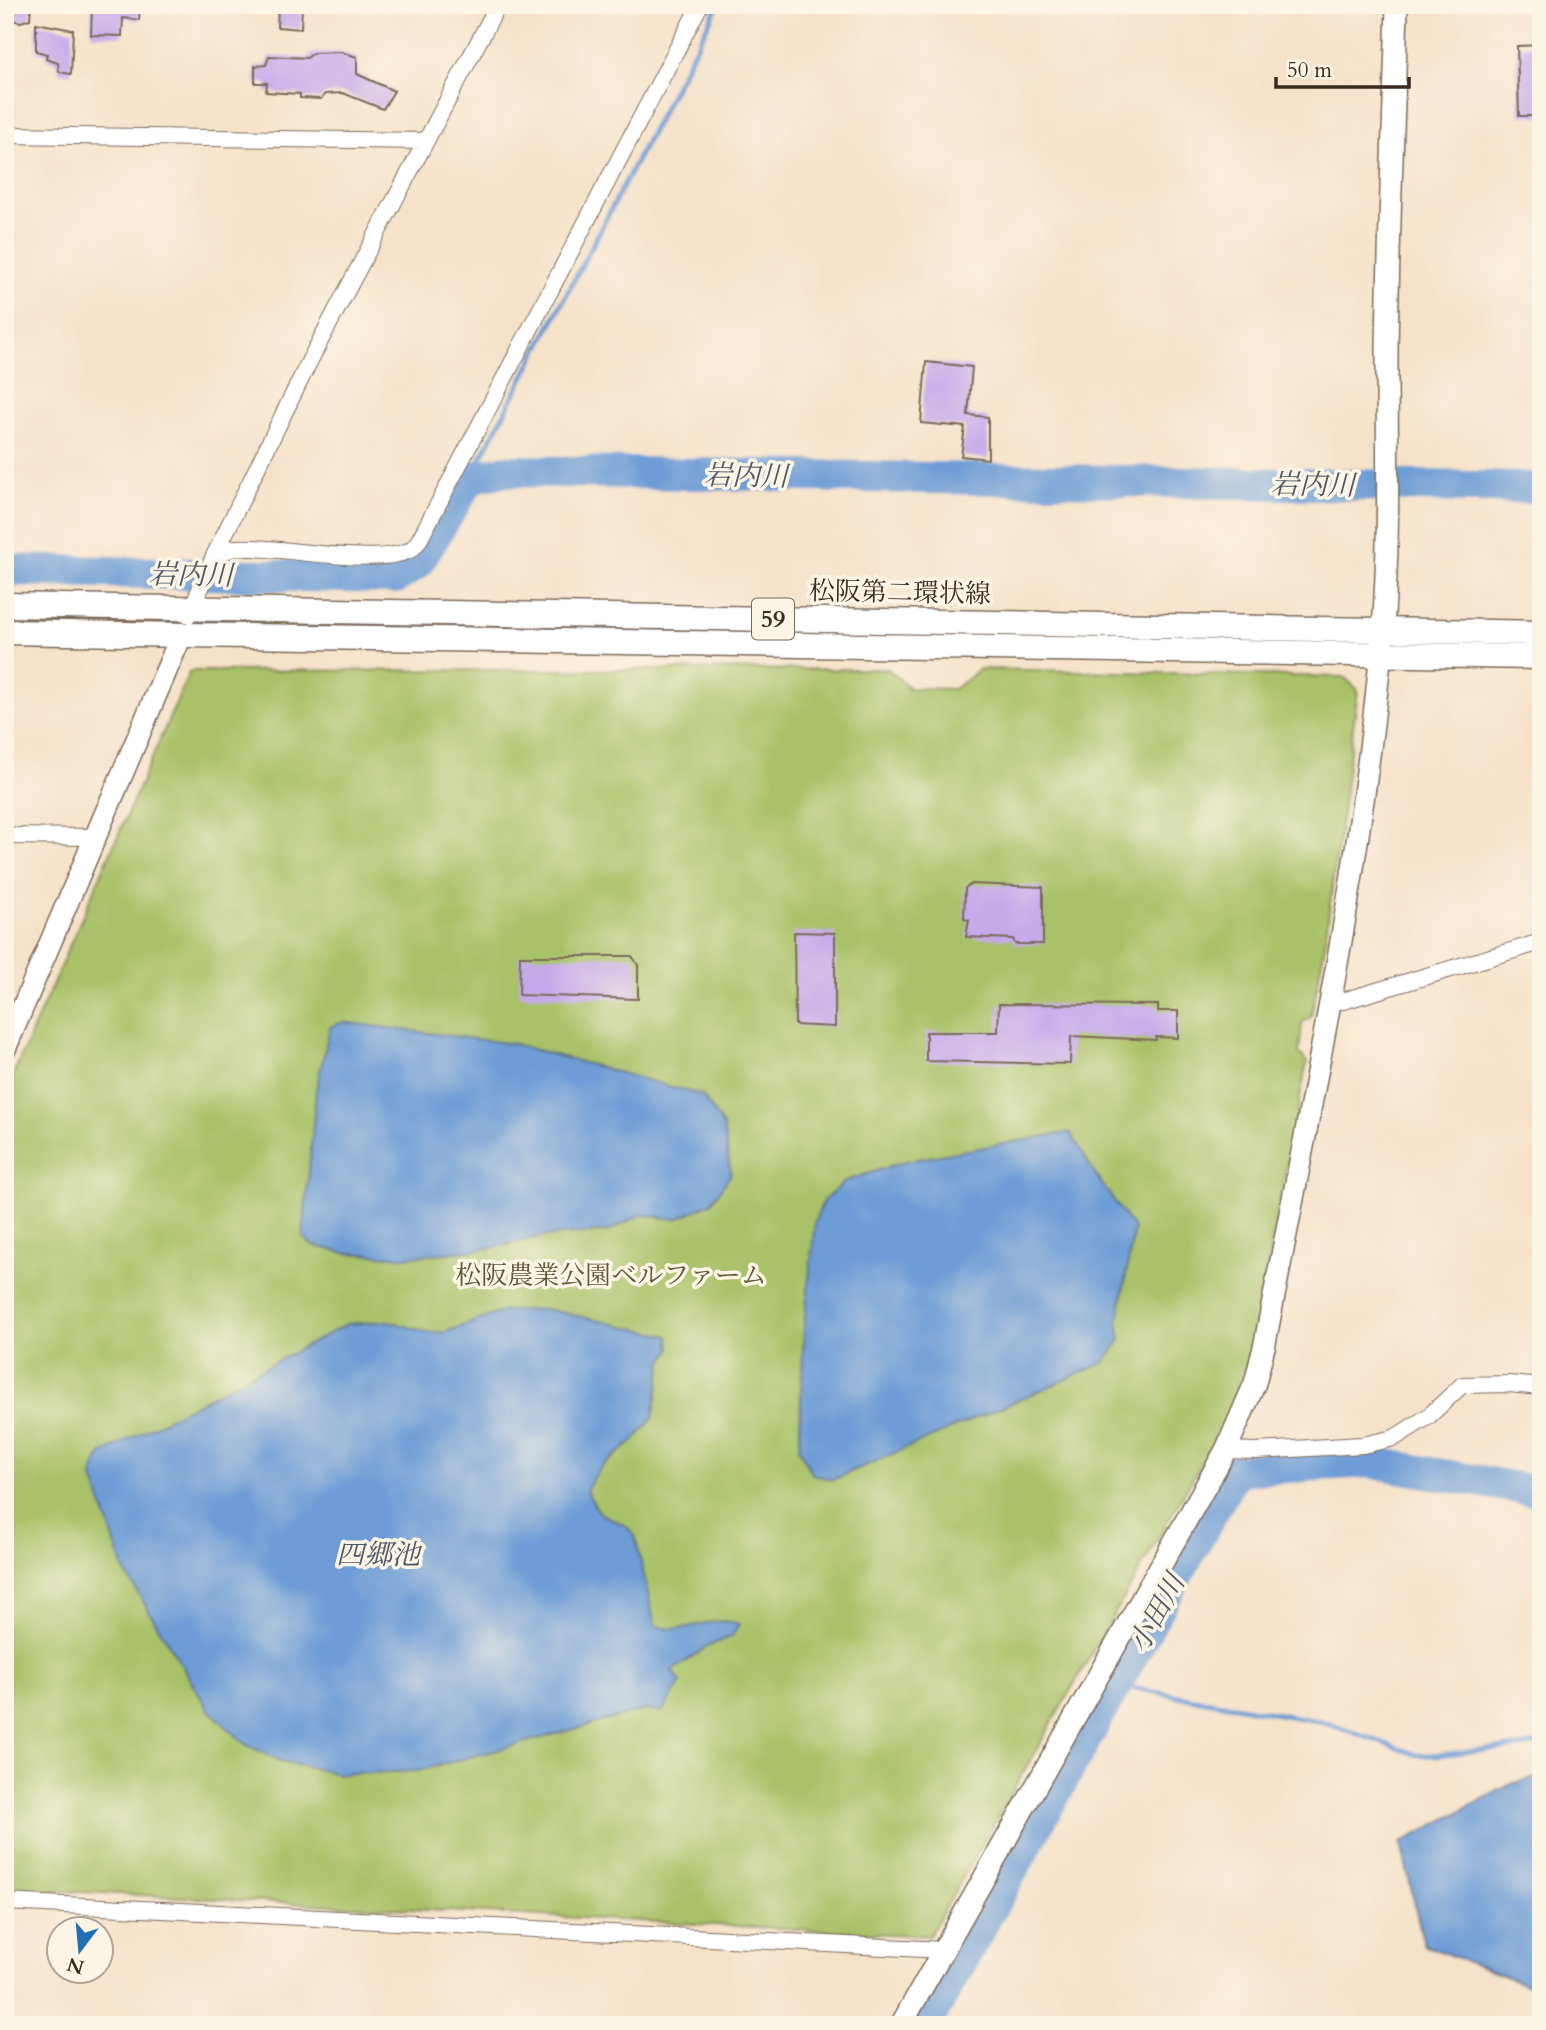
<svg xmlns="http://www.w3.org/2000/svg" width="1546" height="2030" viewBox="0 0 1546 2030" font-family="Cardo,'Noto Serif JP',serif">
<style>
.green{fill:#a9c167;stroke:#727642;stroke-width:2}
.water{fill:#6d9cd6;stroke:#54637a;stroke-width:2}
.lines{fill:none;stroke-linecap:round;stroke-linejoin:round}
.stream{stroke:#6d9cd6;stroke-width:5}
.river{stroke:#6d9cd6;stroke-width:32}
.building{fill:#c5a9ea}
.street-casing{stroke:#7c6a5a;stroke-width:18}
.secondary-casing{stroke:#7c6a5a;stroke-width:24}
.primary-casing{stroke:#7c6a5a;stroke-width:27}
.street{stroke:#fff;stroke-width:16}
.secondary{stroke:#fff;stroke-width:21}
.primary{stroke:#fff;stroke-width:24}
.labels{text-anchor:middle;stroke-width:7;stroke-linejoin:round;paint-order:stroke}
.shield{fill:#fcf5e5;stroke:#75675a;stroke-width:2}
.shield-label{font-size:24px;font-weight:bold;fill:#3b2a1e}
.street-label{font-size:26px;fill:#3b2a1e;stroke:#fcf5e5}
.park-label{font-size:26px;fill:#5c5734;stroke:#fcf5e5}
.water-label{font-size:28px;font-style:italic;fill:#4f5868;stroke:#fcf5e5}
</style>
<rect width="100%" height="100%" fill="#fcf5e5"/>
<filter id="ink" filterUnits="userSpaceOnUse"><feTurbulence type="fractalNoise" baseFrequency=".0143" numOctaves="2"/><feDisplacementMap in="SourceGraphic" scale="14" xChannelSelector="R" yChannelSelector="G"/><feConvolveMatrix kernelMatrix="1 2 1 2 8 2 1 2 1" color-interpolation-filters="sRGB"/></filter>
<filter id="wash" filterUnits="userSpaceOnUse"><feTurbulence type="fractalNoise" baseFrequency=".00686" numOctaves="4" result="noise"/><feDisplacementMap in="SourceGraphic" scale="28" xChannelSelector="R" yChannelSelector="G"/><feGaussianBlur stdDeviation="1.57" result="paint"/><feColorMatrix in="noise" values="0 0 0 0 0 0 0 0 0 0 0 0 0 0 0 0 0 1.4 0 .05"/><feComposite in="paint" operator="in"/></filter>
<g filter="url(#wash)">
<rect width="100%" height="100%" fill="#f6e2c9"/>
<path class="green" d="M888,669L909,688L954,689L980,669L1344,677L1358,690L1324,950L1311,1017L1302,1023L1299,1053L1307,1062L1249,1356L1225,1422L929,1936L5,1888V1093L190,671Z"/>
<path class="water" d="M342,1022L514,1044L702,1095L723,1126L731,1174L711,1203L677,1219L640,1215L610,1231L540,1237L487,1249L405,1257L345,1253L311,1245L303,1237L316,1090L330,1027Z
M1070,1132L1099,1180L1134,1229L1118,1321L1121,1340L1104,1363L832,1480L812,1474L799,1449L804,1327L815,1221L823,1201L846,1181L906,1161Z
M546,1309L669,1336L671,1349L663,1361L653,1418L634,1441L601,1467L586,1490L599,1513L625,1525L635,1536L655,1625C682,1638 711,1613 739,1624L732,1636L707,1647L672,1671L681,1682L662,1712L645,1710L418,1771L339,1774L280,1761L245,1744L208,1709L124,1570L93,1478L95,1465L103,1453L347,1324L389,1321L430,1333L445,1332L504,1311Z
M1541,1777V1990L1424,1945L1401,1843L1513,1783Z"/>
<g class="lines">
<path class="stream" d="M471,477L718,5
M1116,1685L1323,1722L1417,1755H1436L1526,1746L1541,1743"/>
<path class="river" d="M5,570L396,578L418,563L471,477L507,471L1541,488
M926,2025L1236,1470L1369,1462L1541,1492"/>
</g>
<g id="blocks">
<path class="building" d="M6,5H31L30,19L21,22L6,19Z
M92,5H140L139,20L123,18L122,36L91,35Z
M278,6L302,8L301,29L277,27Z
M36,23L73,30L71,74L59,72L58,63L46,59L47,54L36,51Z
M1540,45L1541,116H1519L1517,46Z
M341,52L357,57V74L394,91L383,109L343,93L325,94L321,99L300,98V94L266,92L267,83H255V66L266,65L269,56L307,58L313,53Z
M926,362L972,367L968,415L988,417V459L961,456L965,427L921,423Z
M972,884L1043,887V944H1015L1013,939L966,937L969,920L964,919L965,888Z
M794,932L835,933V1027L795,1025Z
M520,956H632L638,965V999L519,995Z
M999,1004L1158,1005V1011H1178V1038L1156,1037V1040L1071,1036L1070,1064L926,1061V1032H998Z"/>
</g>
</g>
<g filter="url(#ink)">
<use href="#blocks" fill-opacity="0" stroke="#7c6a5a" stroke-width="2"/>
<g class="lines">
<g class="street-casing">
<path id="street" d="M5,135L425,141
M215,555C222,552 229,549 236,548C274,545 386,569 413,548C416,545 420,539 422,535L700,5
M189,615L214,556L310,360L498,5
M5,836L94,837
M1330,999L1343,1001L1541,942
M1226,1450L1256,1451L1363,1445L1394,1438L1429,1416L1462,1385L1509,1384L1541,1387
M5,1902L943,1950"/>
</g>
<g class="secondary-casing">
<path id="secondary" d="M5,1049L181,636
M901,2025L1226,1450L1255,1383L1265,1343C1310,1106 1362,869 1383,628C1390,538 1387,448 1387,357C1388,240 1394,123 1397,5"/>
</g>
<g class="primary-casing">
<path id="primary" d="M5,605L1541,633
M5,632L1541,657"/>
</g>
<use href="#street" class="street"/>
<use href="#secondary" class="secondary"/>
<use href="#primary" class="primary"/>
</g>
</g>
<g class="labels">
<rect class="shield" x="752" y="598.5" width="42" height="41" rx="5"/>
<g class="shield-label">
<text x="773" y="627">59</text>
</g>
<g class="street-label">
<text transform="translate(900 592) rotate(1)" y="9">松阪第二環状線</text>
</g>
<g class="park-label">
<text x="611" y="1284">松阪農業公園ベルファーム</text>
</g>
<g class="water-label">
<text transform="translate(746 475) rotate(1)" y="10">岩内川</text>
<text transform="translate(1313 484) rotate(1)" y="10">岩内川</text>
<text transform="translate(191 574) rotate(1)" y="10">岩内川</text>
<text x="378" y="1564">四郷池</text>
<text transform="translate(1156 1613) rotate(-61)" y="10">小田川</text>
</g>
</g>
<rect width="1546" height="2030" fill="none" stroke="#fcf5e5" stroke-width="28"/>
<g transform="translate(80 1950) rotate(196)"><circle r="33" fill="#fcf5e5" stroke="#afa495" stroke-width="2"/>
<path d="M0-5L12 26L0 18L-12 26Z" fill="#1f6fb2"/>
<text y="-10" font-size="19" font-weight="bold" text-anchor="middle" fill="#3b2a1e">N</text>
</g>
<path d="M1276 77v10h133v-10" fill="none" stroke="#3b2a1e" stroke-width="3.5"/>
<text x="1287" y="77" font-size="21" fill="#3b2a1e" stroke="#fcf5e5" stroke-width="5" paint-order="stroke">50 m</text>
</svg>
